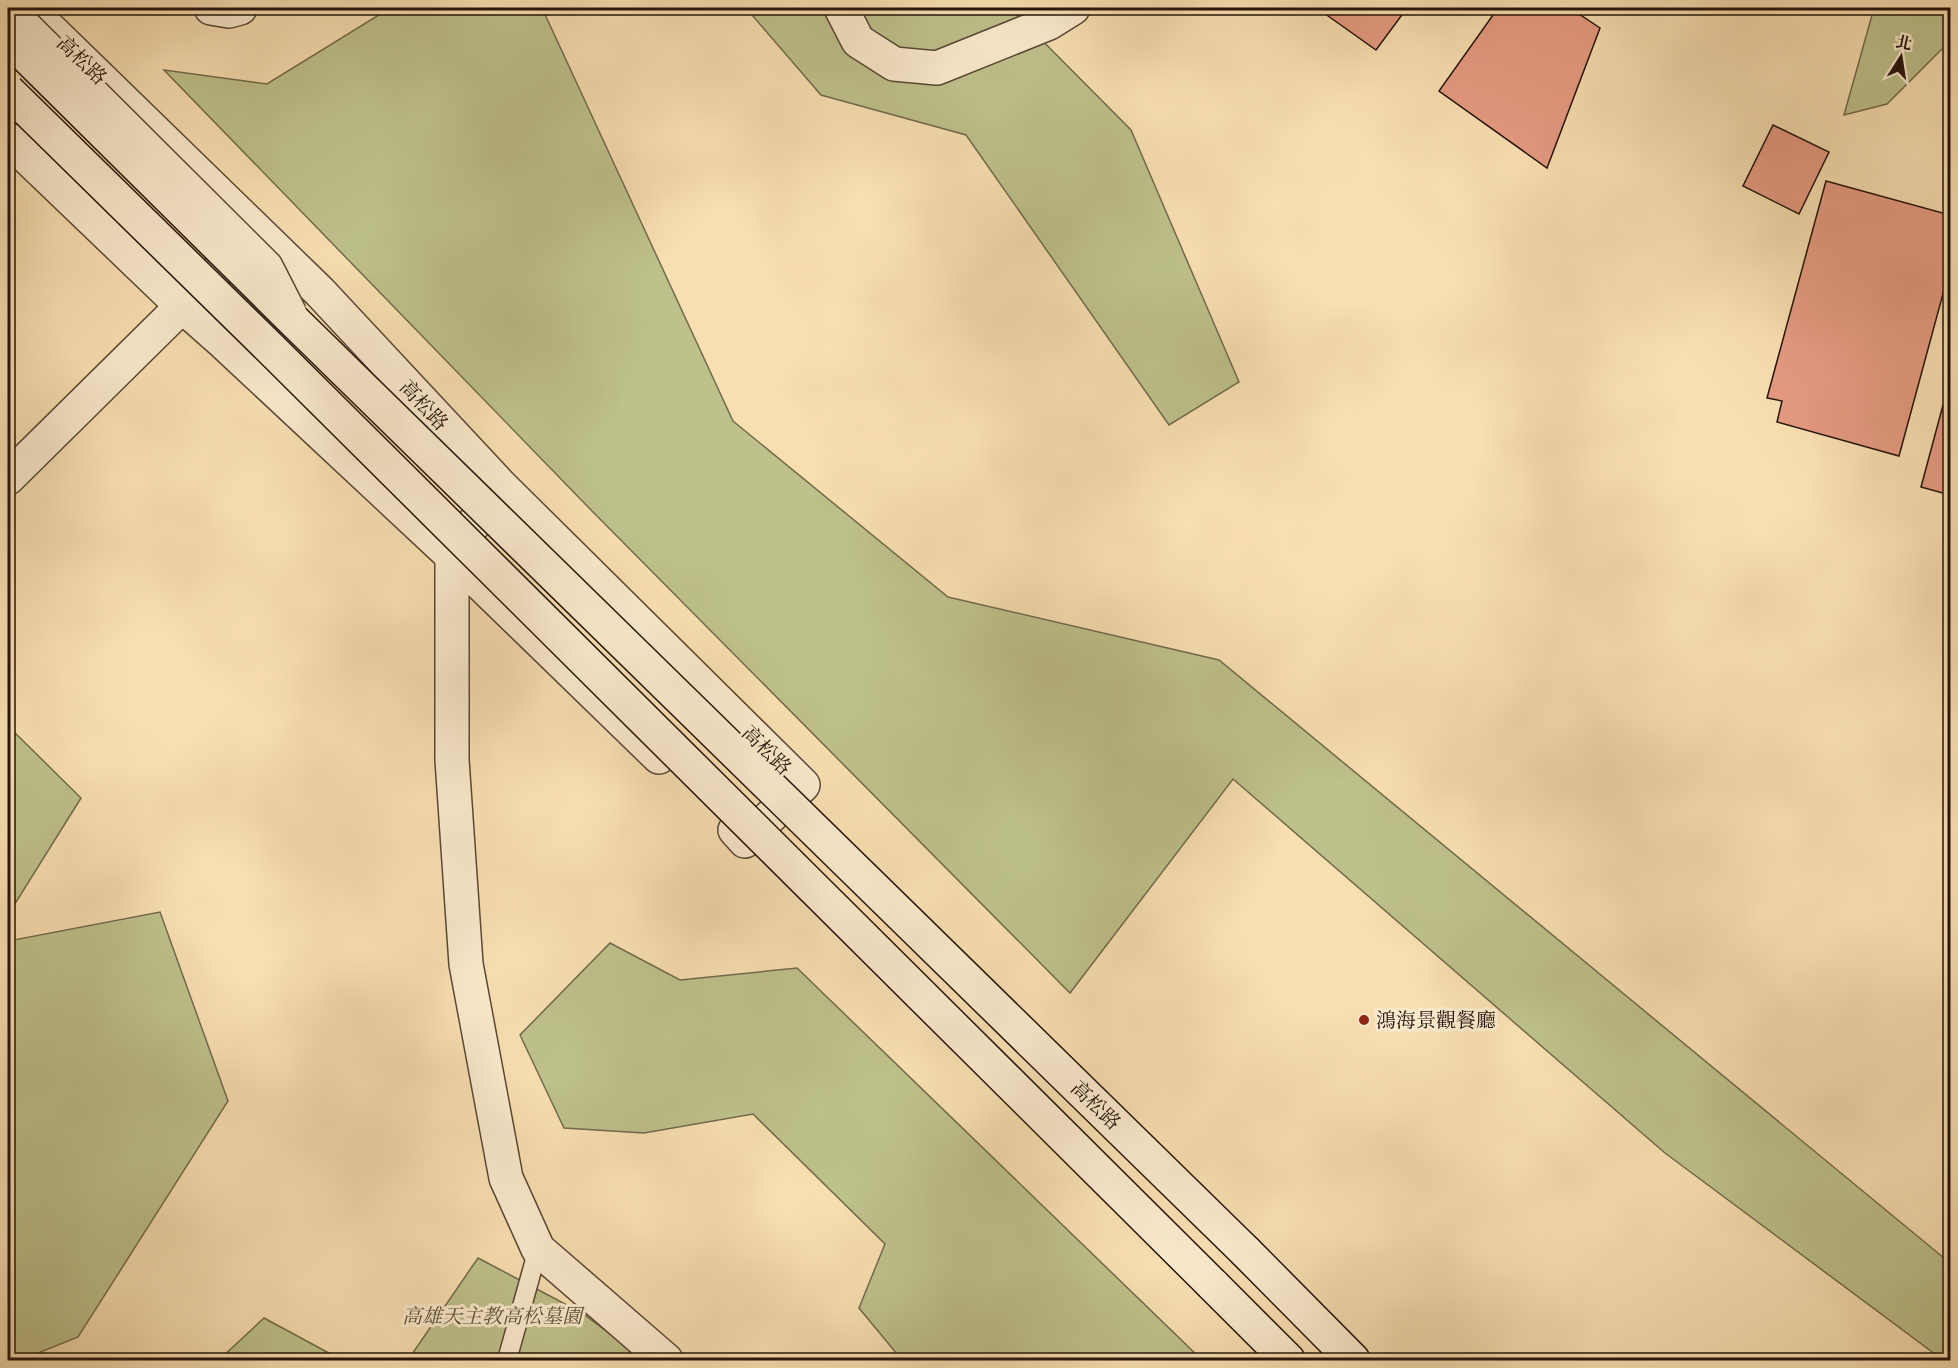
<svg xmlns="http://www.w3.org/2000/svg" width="1958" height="1368" viewBox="0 0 1958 1368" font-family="'Libre Caslon Text','Noto Serif TC',serif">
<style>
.green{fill:#bec18c;stroke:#726a4c;stroke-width:1.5}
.building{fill:#e59b82;stroke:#25140b;stroke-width:1.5}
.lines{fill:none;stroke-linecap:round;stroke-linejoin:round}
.lane-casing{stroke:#5a4735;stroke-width:21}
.street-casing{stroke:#5a4735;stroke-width:36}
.secondary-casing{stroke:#25140b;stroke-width:36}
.lane{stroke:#faeacd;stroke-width:18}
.street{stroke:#faeacd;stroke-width:33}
.secondary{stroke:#faeacd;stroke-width:33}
.street-bridge-casing{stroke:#5a4735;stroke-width:36;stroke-linecap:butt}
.secondary-bridge-casing{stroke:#25140b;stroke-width:36;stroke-linecap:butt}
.street-bridge{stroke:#faeacd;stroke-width:33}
.secondary-bridge{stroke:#faeacd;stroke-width:33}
.poi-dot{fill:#8f2418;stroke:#faeacd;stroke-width:2}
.labels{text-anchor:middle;stroke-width:6;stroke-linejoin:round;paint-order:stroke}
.street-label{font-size:20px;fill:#25140b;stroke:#faeacd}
.poi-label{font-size:20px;fill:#25140b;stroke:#faeacd;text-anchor:start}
.park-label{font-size:20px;font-style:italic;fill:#5b5138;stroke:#faeacd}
</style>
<rect width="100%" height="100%" fill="#f8dfb2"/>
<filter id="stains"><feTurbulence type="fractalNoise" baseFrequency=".00333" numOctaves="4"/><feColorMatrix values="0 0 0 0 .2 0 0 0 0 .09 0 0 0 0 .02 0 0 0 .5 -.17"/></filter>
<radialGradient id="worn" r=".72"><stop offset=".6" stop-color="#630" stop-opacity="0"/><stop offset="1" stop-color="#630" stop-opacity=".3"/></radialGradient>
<path class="green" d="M390,8H542L733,421L948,597L1219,660L1950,1263V1360H1943L1665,1153L1233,779L1070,993L591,510L164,70L267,84Z
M746,8H1010L1131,130L1239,382L1169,425L966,135L821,95Z
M1874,8H1950V41L1887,104L1844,115Z
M8,726L81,798L8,915Z
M160,912L228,1101L78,1337L21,1360H8V941Z
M610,943L680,980L797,968L1202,1360H902L859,1308L885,1244L753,1114L644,1133L564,1128L520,1035Z
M478,1258L582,1313L645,1360H408Z
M264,1318L338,1358L346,1360H219Z"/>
<path class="building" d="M1317,8H1407L1376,50Z
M1498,8H1570L1600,28L1547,168L1439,91Z
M1773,125L1829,152L1799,214L1743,186Z
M1826,181L1950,215V268L1899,456L1777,422L1782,401L1767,398Z
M1950,379V495L1921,487Z"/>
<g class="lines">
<g class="lane-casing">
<path id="lane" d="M507,1360L538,1249"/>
</g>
<g class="street-casing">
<path id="street" d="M28,8L320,292L500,485L803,785L745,841L735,830
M211,8L229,11L240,8
M841,8L858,41L894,64L937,68L1049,23L1073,8
M8,139L181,305L224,343L452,556L659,757
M8,478L250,239
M500,485L452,556V760L466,964L506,1178L538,1249L666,1360"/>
</g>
<g class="secondary-casing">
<path id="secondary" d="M1245,1251L1353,1360
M1212,1284L1288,1360"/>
</g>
<use href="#lane" class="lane"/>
<use href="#street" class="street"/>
<use href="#secondary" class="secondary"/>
<g class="street-bridge-casing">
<path id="street-bridge" d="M8,10L266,267L290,314"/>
</g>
<g class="secondary-bridge-casing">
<path id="secondary-bridge" d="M8,38L294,321L1245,1251
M8,91L269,347L1212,1284"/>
</g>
<use href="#street-bridge" class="street-bridge"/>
<use href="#secondary-bridge" class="secondary-bridge"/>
</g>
<circle class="poi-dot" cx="1364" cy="1020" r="6"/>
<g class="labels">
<g class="street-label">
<text transform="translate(82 60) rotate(44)" y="7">高松路</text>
<text transform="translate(424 405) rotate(47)" y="7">高松路</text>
<text transform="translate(767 750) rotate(45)" y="7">高松路</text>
<text transform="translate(1096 1105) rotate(44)" y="7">高松路</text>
</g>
<g class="poi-label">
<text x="1376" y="1027">鴻海景觀餐廳</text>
</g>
<g class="park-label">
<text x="492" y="1323">高雄天主教高松墓園</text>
</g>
</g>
<rect width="1958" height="1368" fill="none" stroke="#f8dfb2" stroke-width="30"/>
<rect x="9" y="9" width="1940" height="1350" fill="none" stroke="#25140b" stroke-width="3"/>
<rect x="15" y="15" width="1928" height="1338" fill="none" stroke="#25140b" stroke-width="1.5"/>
<g transform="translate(1901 57) rotate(12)" stroke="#faeacd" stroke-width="4.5" paint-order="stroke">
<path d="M0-4.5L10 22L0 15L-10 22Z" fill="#25140b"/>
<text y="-9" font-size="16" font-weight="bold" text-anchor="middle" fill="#25140b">北</text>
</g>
<rect width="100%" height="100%" filter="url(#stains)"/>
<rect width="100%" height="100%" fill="url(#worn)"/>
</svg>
